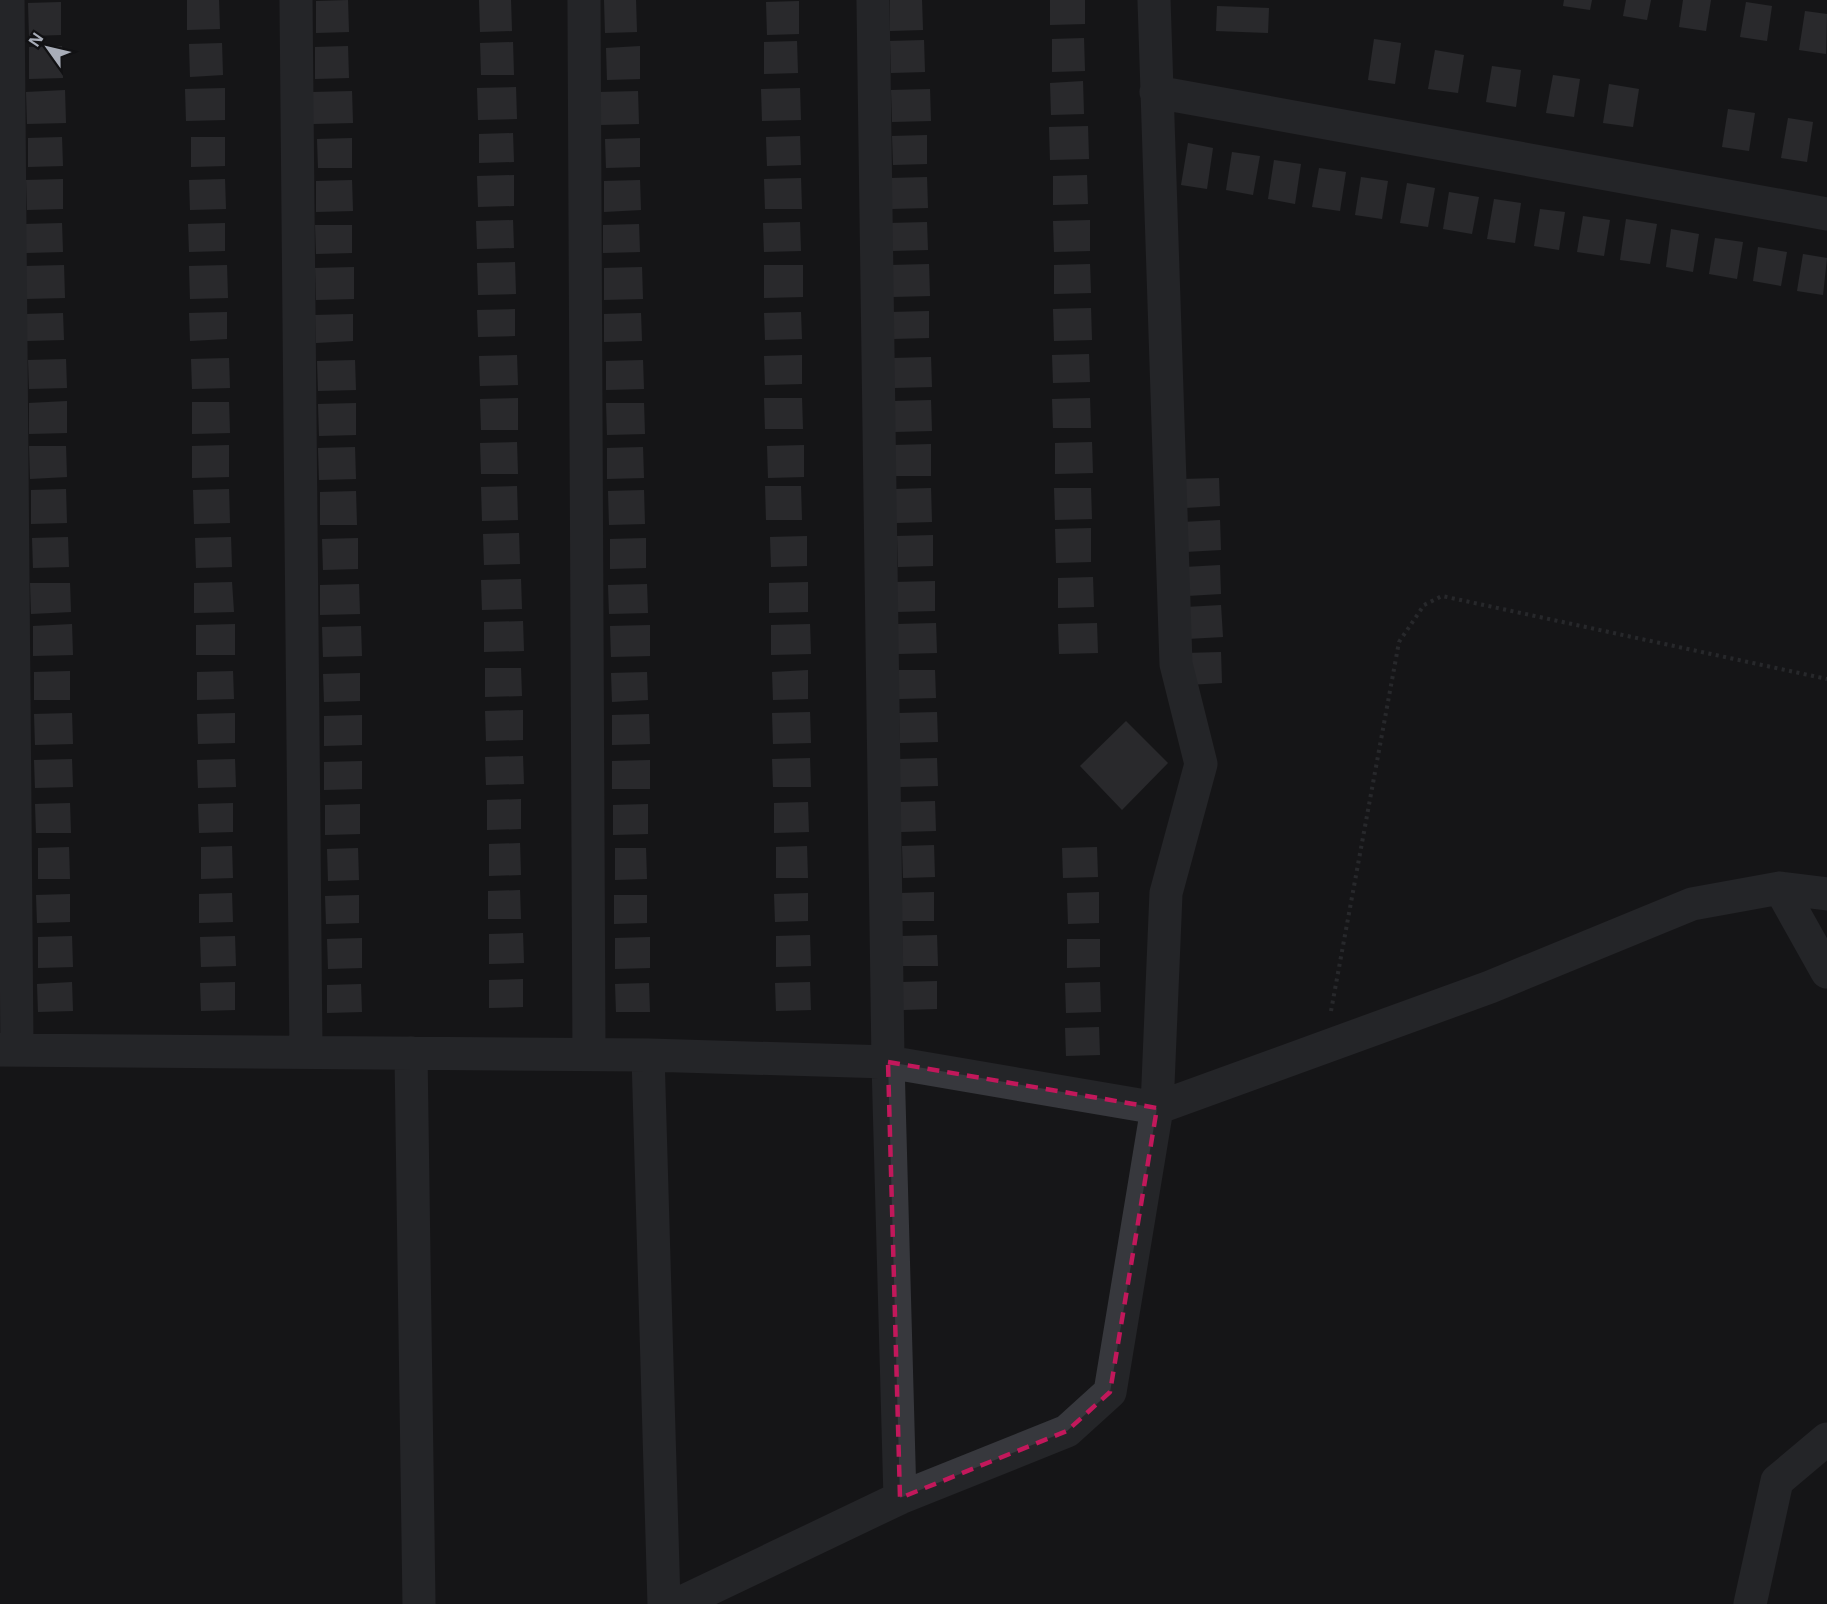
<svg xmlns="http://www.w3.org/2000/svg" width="1827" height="1604" viewBox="0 0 1827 1604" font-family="'Noto Sans',sans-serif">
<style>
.building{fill:#404145}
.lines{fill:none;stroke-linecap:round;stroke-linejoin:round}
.path{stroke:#3d3f44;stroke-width:4;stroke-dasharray:3 4.5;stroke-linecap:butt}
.minor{stroke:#37383d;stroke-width:33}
.marked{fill:none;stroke:#c2185b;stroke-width:4.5;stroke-dasharray:12 8;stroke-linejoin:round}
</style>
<rect width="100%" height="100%" fill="#161618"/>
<path class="building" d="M187,0H219L220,29L187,30Z
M348,0L349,32L316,33V1Z
M479,0H511L512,31L480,32Z
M604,0H636L637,32L605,33Z
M890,0H922L923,30L890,31Z
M1050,0H1085V24L1050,25Z
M1564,0H1592L1590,10L1563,6Z
M1626,0H1651L1647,20L1623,16Z
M1683,0H1711L1706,31L1679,27Z
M799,1V34L767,35L766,2Z
M61,2V35L29,36L28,3Z
M1746,2L1772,6L1767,41L1740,37Z
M1217,6L1269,8L1268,33L1216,31Z
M1805,11L1827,14L1826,54L1799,50Z
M1084,38L1085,71L1052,72V39Z
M1374,39L1401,43L1395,84L1368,80Z
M924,40L925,72L891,73L890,41Z
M797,41L798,73L764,74V42Z
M513,42L514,75H481L480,43Z
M222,43L223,75L190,77L189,44Z
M62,46L63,78L29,79V47Z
M348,46L349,78L315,79V47Z
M640,46V79L607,80L606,48Z
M1435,50L1464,55L1458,93L1428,89Z
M1492,66L1521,70L1516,107L1486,102Z
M1553,75L1580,79L1574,117L1546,113Z
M1083,81L1084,114L1051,115L1050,83Z
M1609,84L1639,89L1633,127L1603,123Z
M516,87L517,119L478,120L477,88Z
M225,88V120L186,121L185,89Z
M800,88L801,120L762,121L761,89Z
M930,89L931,121L892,122L891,90Z
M65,90L66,123L27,124L26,92Z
M352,91L353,123L313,124V92Z
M638,91L639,124L600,125L599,92Z
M1728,109L1755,113L1749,151L1722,147Z
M1788,118L1813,122L1807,162L1781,158Z
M1088,126L1089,159L1050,160L1049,127Z
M513,133L514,162L479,163V134Z
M927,135V164L893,165L892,136Z
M800,136L801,165L767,166L766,137Z
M62,137L63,166L28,167V138Z
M191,137H225V166L191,167Z
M352,138V168H318L317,139Z
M640,138V167L606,168L605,139Z
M1188,143L1213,148L1207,189L1181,185Z
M1232,152L1260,156L1253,195L1226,190Z
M1274,160L1301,164L1295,204L1268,199Z
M1319,168L1346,172L1340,211L1312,207Z
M514,175V206L478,207L477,176Z
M1087,175L1088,204L1053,205V176Z
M927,177L928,208L891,209V178Z
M1361,177L1388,181L1382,219L1355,215Z
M801,178L802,209H765L764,179Z
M63,179V209L27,210L26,180Z
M225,179L226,209L190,210L189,180Z
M352,180L353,211L316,212V181Z
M640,180L641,210L604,212V181Z
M1407,183L1435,188L1428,227L1400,223Z
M1449,192L1479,197L1472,234L1443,229Z
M1494,199L1521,203L1515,243L1487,239Z
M1540,209L1565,212L1559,250L1534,246Z
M1583,216L1610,220L1604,256L1577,252Z
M1626,219L1657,224L1650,264L1620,260Z
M513,220L514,248L477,249L476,221Z
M1090,220V251L1054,252L1053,221Z
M800,222L801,251L764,252L763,223Z
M927,222L928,250L891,251L890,223Z
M62,223L63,252L26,253L25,224Z
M225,223V251L189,252L188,224Z
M639,224L640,252L603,253V225Z
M315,225H352V253L316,254Z
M1671,229L1699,234L1693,272L1666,267Z
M1715,238L1743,242L1737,279L1709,274Z
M1758,247L1787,252L1781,286L1753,281Z
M1803,254L1827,258L1823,295L1797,291Z
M515,262L516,294L478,295L477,263Z
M929,264L930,296L892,297L891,265Z
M1090,264L1091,293L1054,294V265Z
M64,265L65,298L26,299V266Z
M227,265L228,298L190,299L189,266Z
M764,265H803V297L764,298Z
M354,267V299L316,300L315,268Z
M642,267L643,299L604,300V268Z
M1091,308L1092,340L1054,341L1053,309Z
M515,309V336L478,337L477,310Z
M929,311V338L892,339L891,312Z
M227,312V339L190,341L189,313Z
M801,312L802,339L765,340L764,313Z
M63,313L64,340L27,341L26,314Z
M641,313L642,341L604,342V314Z
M353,314V341L316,343L315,315Z
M1089,354L1090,382L1053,383L1052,355Z
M517,355L518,385L480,386L479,356Z
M802,355V384L765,385L764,356Z
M931,357L932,387L894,388L893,358Z
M229,358L230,388L192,389L191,359Z
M66,359L67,388L29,389L28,360Z
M355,360L356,390L318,391L317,361Z
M643,360L644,389L606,390V361Z
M518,398V430H481L480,399Z
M764,398H802L803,429H765Z
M1090,398L1091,428H1053L1052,399Z
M931,400L932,431L894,432V401Z
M67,401V433L29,434V403Z
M192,402H229L230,433L192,434Z
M356,403V435L319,436L318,404Z
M606,403H644L645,434L607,435Z
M517,442L518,474H481L480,443Z
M1092,442L1093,473L1055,474V443Z
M931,444V476H894V445Z
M229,445V477L192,478V446Z
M804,445V477L768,478L767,446Z
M29,446H66L67,477L30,479Z
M355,447L356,479L319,480L318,448Z
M643,447L644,478L607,479V448Z
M1219,478L1220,506L1185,508L1183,479Z
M517,486L518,520L482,521L481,487Z
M765,486H801L802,520H766Z
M931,488L932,522L896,523L895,489Z
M1054,488H1091L1092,519L1055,520Z
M66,489L67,523L31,524V490Z
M229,489L230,523L194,524L193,490Z
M644,490L645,524L609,525L608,491Z
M356,491L357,525H320V492Z
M1220,520L1221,550L1185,552L1183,522Z
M1091,528V562L1056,563L1055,529Z
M519,533L520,564L484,565L483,534Z
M933,535V566L898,567L897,536Z
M807,536V566L771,567L770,537Z
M68,537L69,567L33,568L32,538Z
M231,537L232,567L196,568L195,538Z
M358,538V569L323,570L322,539Z
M646,538V568L610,569V539Z
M1220,565L1221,594L1187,596L1185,567Z
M1093,577L1094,607L1058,608V578Z
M521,579L522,609L482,610L481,580Z
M935,581V611L896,612L895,582Z
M232,582L234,612L194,613V583Z
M808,582V612L769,613V583Z
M30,583H70L71,612L31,614Z
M359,584L360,614L320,615V585Z
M647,584L648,613L609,614L608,585Z
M1221,605L1223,637L1187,639L1186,607Z
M523,621L524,651L484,652V622Z
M936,623L937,653L898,654V624Z
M1097,623L1098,653L1059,654L1058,624Z
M72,624L73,655L33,656V626Z
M235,624V655H196V625Z
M810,624L811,654L771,655V625Z
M650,625V656L611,657L610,626Z
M361,626L362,656L323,657L322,627Z
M1221,652L1222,683L1188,685L1186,653Z
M485,668H521L522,696L485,697Z
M808,670V699L773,700L772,672Z
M899,670H935L936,698L899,699Z
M70,671V700H34V672Z
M233,671L234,699L197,700V672Z
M647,672L648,700L612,702L611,673Z
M360,673V701L324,702L323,674Z
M523,710V740L486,741L485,711Z
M810,712L811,743L773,744L772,713Z
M937,712L938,742L900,743L899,713Z
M72,713L73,744L35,745L34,714Z
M235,713V743L198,744L197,714Z
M649,714L650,744L612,745V715Z
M362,715V745L324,746V716Z
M1126,721L1168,763L1122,810L1080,766Z
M523,756L524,784L486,785L485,757Z
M810,758L811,787H773L772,759Z
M937,758L938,786L900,787L899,759Z
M72,759L73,787L35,788L34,760Z
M235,759L236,787L198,788L197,760Z
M650,760V789H612V761Z
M362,761V789L324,790V762Z
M521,799V829L487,830V800Z
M935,801L936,831L901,832L900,802Z
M808,802L809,832L774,833V803Z
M70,803L71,833H36L35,804Z
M233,803V832L199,833L198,804Z
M360,804V834L325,835V805Z
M648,804V834L613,835V805Z
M520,843L521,875L489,876V844Z
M934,845L935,877L903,878L902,846Z
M232,846L233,878L201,879V847Z
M807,846L808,878H776V847Z
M69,847L70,879H38V848Z
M1097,847L1098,877L1063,878L1062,848Z
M358,848L359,880L328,881L327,849Z
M615,848H646L647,879L615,880Z
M520,890L521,919H488V891Z
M934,892V921H901V893Z
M1099,892V923L1068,924L1067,893Z
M232,893L233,922L199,923V894Z
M808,893V921L775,922L774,894Z
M70,894V922L37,923L36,895Z
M359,895V923L326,924L325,896Z
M614,895H647V923L614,924Z
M523,933L524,963L489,964V934Z
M810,935L811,966L776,967V936Z
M937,935L938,966H903L902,936Z
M72,936L73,967L38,968V937Z
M235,936L236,966L201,967L200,937Z
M650,937V968L615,969V938Z
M362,938V968L328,969L327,939Z
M1067,939H1100V967L1067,968Z
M523,979V1007L489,1008V980Z
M937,981V1009L903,1010L902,982Z
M72,982L73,1011L38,1012L37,984Z
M235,982V1010L201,1011L200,983Z
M810,982L811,1010L776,1011L775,983Z
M1100,982L1101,1012L1066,1013L1065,983Z
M649,983L650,1012H616L615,984Z
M361,984L362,1012L327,1013V985Z
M1099,1027L1100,1055L1066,1056L1065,1028Z"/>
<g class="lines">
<path class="path" d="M1331,1011L1399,642L1424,605L1442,596L1827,679"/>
<path class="minor" d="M8,0L17,1050
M296,0L306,1052
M584,0L589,1054
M873,0L888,1062L900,1498
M1156,92L1827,214
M1780,888L1827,972
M0,1050L648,1055L888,1062L1157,1108L1490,987L1692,904L1780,888L1827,894
M411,1053L419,1604
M648,1055L664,1604
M678,1604L900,1498L1067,1431L1110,1392L1157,1108L1166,893L1201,764L1176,664L1154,0
M1750,1604L1777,1481L1827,1439"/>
</g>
<path d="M0 0H1827V1604H0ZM888,1062L1157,1108L1110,1392L1067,1431L900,1498Z" fill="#161618" fill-opacity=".55" fill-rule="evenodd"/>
<path class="marked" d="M888,1062L1157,1108L1110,1392L1067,1431L900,1498Z"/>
<g transform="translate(48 48) rotate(304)" stroke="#111113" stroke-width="4.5" paint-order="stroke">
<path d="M0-4.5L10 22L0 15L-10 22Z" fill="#a8adb8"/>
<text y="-9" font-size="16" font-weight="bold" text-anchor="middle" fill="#a8adb8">N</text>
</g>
</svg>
